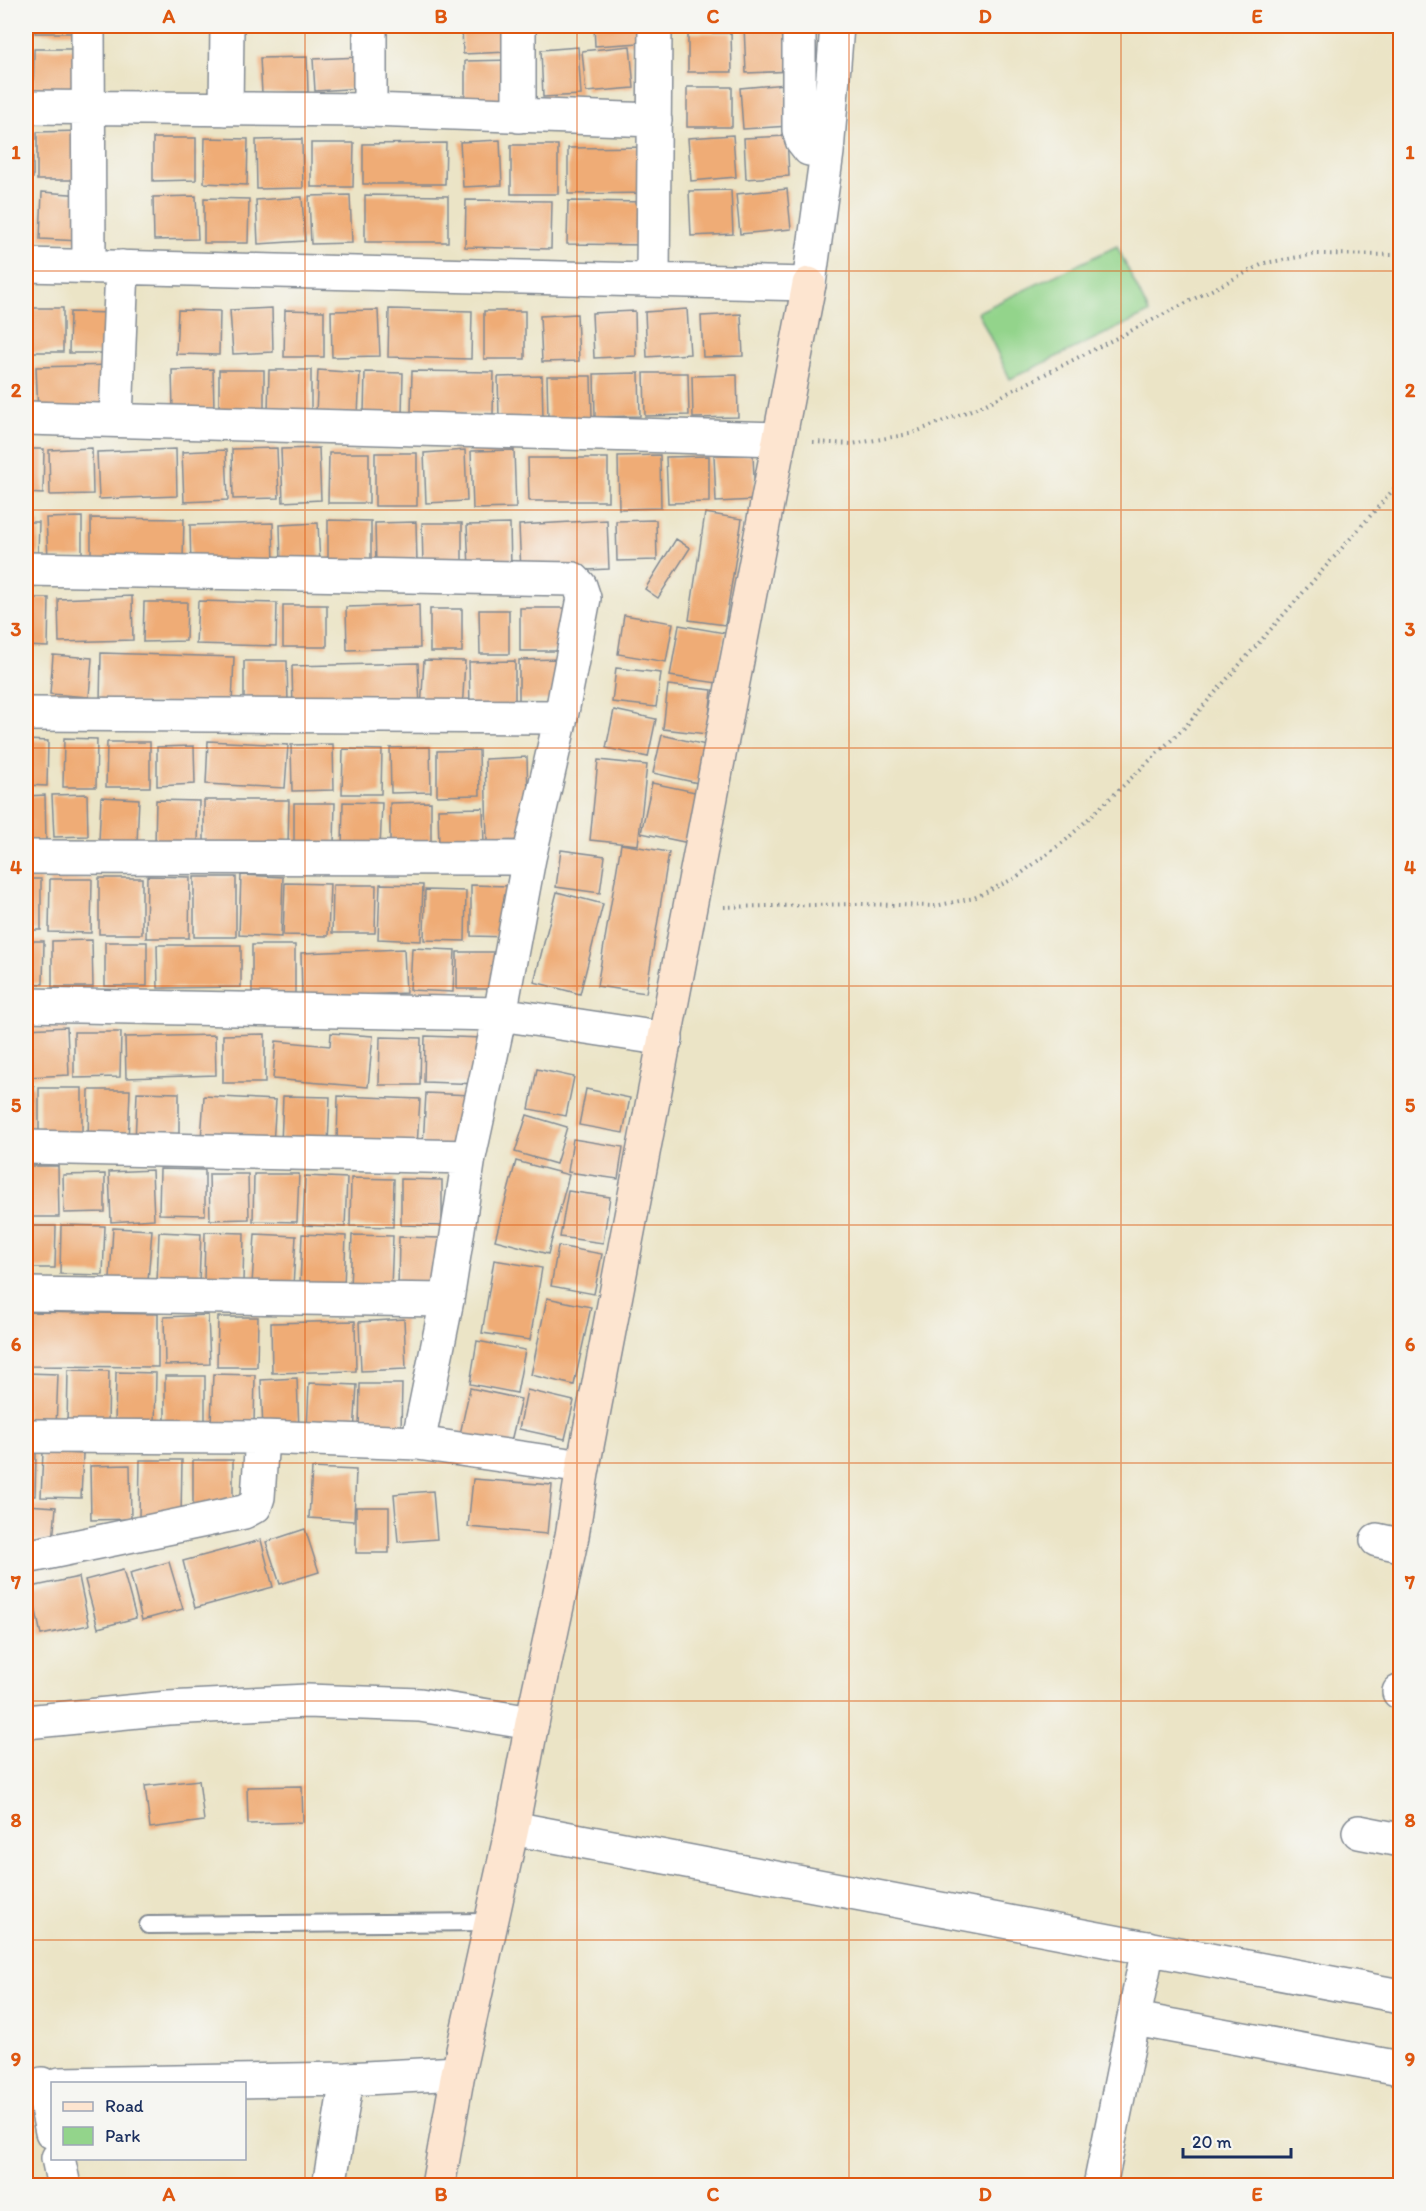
<svg xmlns="http://www.w3.org/2000/svg" width="1426" height="2211" viewBox="0 0 1426 2211" font-family="Itim,sans-serif">
<style>
.green{fill:#93d48b;stroke:#578274;stroke-width:1.5}
.building{fill:#efac76}
.lines{fill:none;stroke-linecap:round;stroke-linejoin:round}
.lane-casing{stroke:#838a92;stroke-width:20}
.street-casing{stroke:#838a92;stroke-width:36}
.secondary-casing{stroke:#838a92;stroke-width:36}
.path{stroke:#838a92;stroke-width:4;stroke-dasharray:1.5 4.5;stroke-linecap:butt}
.lane{stroke:#fff;stroke-width:16}
.street{stroke:#fff;stroke-width:33}
.secondary{stroke:#fde5d0;stroke-width:33}
.grid{fill:none;stroke:#de5710;stroke-width:1.5;stroke-opacity:0.55}
.neatline{fill:none;stroke:#de5710;stroke-width:2}
.grid-label{font-size:20px;text-anchor:middle;font-weight:bold;fill:#de5710}
</style>
<rect width="100%" height="100%" fill="#f6f6f2"/>
<filter id="ink" filterUnits="userSpaceOnUse"><feTurbulence type="fractalNoise" baseFrequency=".0167" numOctaves="2"/><feDisplacementMap in="SourceGraphic" scale="12" xChannelSelector="R" yChannelSelector="G"/><feConvolveMatrix kernelMatrix="1 2 1 2 8 2 1 2 1" color-interpolation-filters="sRGB"/></filter>
<filter id="wash" filterUnits="userSpaceOnUse"><feTurbulence type="fractalNoise" baseFrequency=".008" numOctaves="4" result="noise"/><feDisplacementMap in="SourceGraphic" scale="24" xChannelSelector="R" yChannelSelector="G"/><feGaussianBlur stdDeviation="1.35" result="paint"/><feColorMatrix in="noise" values="0 0 0 0 0 0 0 0 0 0 0 0 0 0 0 0 0 1.4 0 .05"/><feComposite in="paint" operator="in"/></filter>
<g filter="url(#wash)">
<rect width="100%" height="100%" fill="#ebe4c6"/>
<path class="green" d="M1117,246L1149,313L1010,379L978,312Z"/>
<g id="blocks">
<path class="building" d="M35,26H75V33H35Z
M462,26H507L508,52L463,54Z
M594,26H639L640,43L595,46Z
M744,26H792L794,71L746,73Z
M688,33H731L732,72H688Z
M630,46L634,88L586,92L582,51Z
M578,47L581,95L543,97L541,50Z
M34,49H79V95H33Z
M307,57L308,92L262,93L260,58Z
M361,57L363,88L315,91L313,59Z
M513,60L514,101L465,102V61Z
M786,84L789,126L743,129L740,88Z
M687,87H732V127H687Z
M80,131L81,180H37V132Z
M26,132H33V178H26Z
M733,135L736,177L691,181L688,138Z
M787,136L789,176L746,179L744,138Z
M153,138H196V180L153,181Z
M205,138L248,139L247,185L204,183Z
M302,139L303,188L257,189L256,140Z
M500,140L502,185L463,187L460,142Z
M311,143H354L353,187H311Z
M446,143L445,184H363V144Z
M511,145H558V194H511Z
M652,147V193L568,194V148Z
M787,189L791,229L740,234L736,194Z
M731,190L733,234L691,236L689,191Z
M42,192L83,195L81,241L40,239Z
M350,195L352,243L311,244L309,196Z
M365,195L448,196V242H365Z
M196,196L198,239L154,240L153,197Z
M302,197L305,241L258,244L256,200Z
M204,198L249,199L248,243H204Z
M466,200L552,201L551,249L465,247Z
M568,201L651,202L650,245L567,244Z
M26,205H27L28,239H26Z
M26,308H63V352H26Z
M272,308L273,352L233,354L230,310Z
M389,309L472,311L471,359L388,357Z
M687,309L690,354L647,357L645,312Z
M178,310L220,311L219,355L176,354Z
M285,310L324,311V357H284Z
M378,310L380,356L332,357L331,311Z
M484,311H525V359H484Z
M635,311L636,356L594,358L592,313Z
M70,312L114,313L113,353H69Z
M577,314L579,361L542,362L540,316Z
M741,314L743,356L703,357L701,316Z
M111,365L113,410L38,413L36,367Z
M213,369L214,409L173,411L172,370Z
M219,370H264V413H219Z
M269,370H311V413L268,412Z
M318,370L360,373L358,415L316,413Z
M412,371L494,372L493,414L411,413Z
M365,372L403,373L402,415L364,414Z
M639,373L640,416L595,417L594,374Z
M644,373H688L689,415L645,416Z
M737,375L738,417L693,418L692,376Z
M542,376L543,419H499L498,377Z
M547,376H591L592,418L548,419Z
M92,448L93,494L50,495L49,450Z
M277,448L279,498L233,499L232,449Z
M319,448L321,500L283,502L281,449Z
M26,449H44L43,494L26,493Z
M176,449L177,496L99,499L97,452Z
M226,450L228,500L184,502L182,452Z
M465,450L467,501L426,503L424,453Z
M514,450L516,508L473,509L471,451Z
M329,453H369V503H328Z
M375,453H417V506H375Z
M660,455L661,508L619,509L618,456Z
M714,455H753L755,500L716,502Z
M709,456V502L668,503L666,457Z
M528,458H608V501H529Z
M705,513L742,519L725,625L689,620Z
M82,517V557L48,558L46,518Z
M91,518L184,519L183,560H91Z
M328,520L371,521V564H328Z
M607,520L609,569L521,573L519,525Z
M656,520L657,560L617,561L616,521Z
M26,522H39L38,556H26Z
M416,522L417,564L376,566L375,523Z
M273,523L274,566L191,569L190,525Z
M318,523L320,564L281,565L280,525Z
M422,523H462V565L423,566Z
M510,524L511,567L469,568L467,525Z
M676,539L690,548L658,598L645,589Z
M132,596L133,640L59,642L58,599Z
M26,598H49L48,647L26,646Z
M198,601L277,603L276,646L196,644Z
M144,602H187L186,641L143,642Z
M283,605H327V647H283Z
M419,605L420,648L347,650L346,607Z
M520,608H565V651H520Z
M430,609H462V652H430Z
M479,610H509V654H480Z
M624,615L673,623L666,662L618,654Z
M679,625L725,633L717,683L670,676Z
M101,653L234,657L232,705L100,702Z
M53,655L92,658L89,697L50,694Z
M561,659L562,700H519V660Z
M424,660L465,661L462,712L421,710Z
M244,661H287L288,703H244Z
M515,661V707H470L469,662Z
M418,663L420,708L293,711L292,666Z
M616,668L661,673L656,707L612,702Z
M668,685L712,690L707,734L663,729Z
M614,710L656,719L648,757L606,748Z
M662,735L706,745L698,783L653,773Z
M64,738L97,739L96,787H63Z
M26,740L48,741L47,786L26,785Z
M208,741L288,745L285,788L206,784Z
M107,742H150V787H106Z
M333,744L334,790L292,791L291,745Z
M194,746L195,784L157,786V747Z
M430,747L431,792L391,793L390,748Z
M343,749L382,750L381,794H342Z
M479,750L480,795L437,796V751Z
M527,757L529,840L487,841L485,759Z
M598,760L647,765L638,845L590,840Z
M652,783L700,793L689,843L641,833Z
M87,794L88,836L54,837L52,795Z
M45,795L46,841H26V796Z
M101,797L139,799L137,843L99,842Z
M156,800L199,801L198,844H155Z
M204,800H289L288,846H204Z
M343,802L382,803L380,849L342,848Z
M431,802V845L390,846V803Z
M294,803H335L334,844H294Z
M483,808L484,846L439,847L438,809Z
M621,844L669,852L646,993L597,986Z
M561,850L605,856L600,893L556,887Z
M241,875L283,877L281,937L239,935Z
M147,876L190,877L189,938H146Z
M194,877H236V937H194Z
M99,878H142V934H99Z
M26,879H41V930H26Z
M50,879H92L91,933L49,932Z
M285,883L330,884L328,936L283,935Z
M380,884L423,885L421,941L378,939Z
M333,885H376L375,933H332Z
M471,885L510,886V937L471,936Z
M425,890L466,891L465,941L424,940Z
M557,892L603,904L580,994L534,982Z
M92,940L93,987H52V941Z
M26,941H44L43,984L26,983Z
M105,942H147V986H105Z
M157,945H241V987L158,988Z
M252,945H295V997H252Z
M412,948L455,950L453,992L410,990Z
M404,949L406,993L302,998L301,953Z
M457,952H502V989H457Z
M67,1027L69,1075L26,1077V1029Z
M74,1032H121L120,1077L74,1078Z
M331,1033L373,1036L368,1087L273,1079L276,1041L330,1046Z
M265,1034V1083H223V1035Z
M215,1035L216,1075L126,1078L125,1037Z
M425,1036L483,1038L482,1084L424,1082Z
M380,1037L421,1038L420,1085H379Z
M537,1069L574,1077L566,1116L529,1109Z
M26,1086H34L33,1138H26Z
M39,1088H82V1140L39,1141Z
M586,1089L630,1098L623,1133L579,1125Z
M89,1090H130L128,1143L88,1142Z
M137,1092L179,1093V1144H135Z
M426,1093L471,1095L468,1148L423,1145Z
M204,1096L276,1100L273,1144L201,1140Z
M283,1096L330,1097L328,1144L281,1143Z
M338,1096L420,1099L417,1146L337,1144Z
M527,1115L567,1127L556,1164L515,1152Z
M573,1139L623,1147L618,1179L568,1172Z
M516,1161L569,1175L548,1254L495,1240Z
M26,1166H58L59,1217H26Z
M160,1169L205,1170V1215L159,1214Z
M152,1170L154,1219L111,1222L109,1172Z
M105,1174V1212L64,1213L63,1175Z
M209,1174H248L249,1219L210,1220Z
M254,1174H299L297,1222L253,1221Z
M305,1176L347,1178L345,1227L303,1225Z
M351,1178L394,1179L393,1227L350,1226Z
M401,1179L442,1180V1226L401,1225Z
M568,1191L610,1197L603,1243L560,1237Z
M61,1225L105,1226L103,1275L60,1274Z
M26,1226H56L55,1268H26Z
M113,1228L152,1230L148,1281L110,1279Z
M159,1232L201,1234L199,1283L157,1282Z
M205,1232L244,1233L243,1284L204,1283Z
M255,1234L296,1236L293,1287L252,1285Z
M302,1234L346,1236L344,1287L300,1286Z
M352,1235L393,1236L391,1288H350Z
M399,1237L441,1238L440,1290H398Z
M558,1246L602,1254L594,1294L551,1286Z
M494,1260L542,1268L530,1340L482,1333Z
M547,1298L591,1307L574,1385L531,1375Z
M26,1312L158,1314V1367L26,1366Z
M208,1315L210,1364L165,1365L164,1317Z
M218,1317H258L257,1367H217Z
M404,1319L406,1369L361,1371L359,1322Z
M355,1321L356,1371L272,1373L271,1323Z
M477,1341L525,1350L517,1393L470,1384Z
M68,1370L109,1371L108,1427L67,1426Z
M116,1372L156,1373L155,1428L115,1427Z
M26,1373L58,1374L56,1428L26,1427Z
M213,1374L255,1375L254,1424L211,1423Z
M165,1376H205V1428L165,1427Z
M297,1378L299,1430L263,1431L261,1380Z
M309,1383L357,1385L354,1434L307,1431Z
M360,1384H402L401,1431L359,1430Z
M470,1388L521,1399L509,1450L459,1439Z
M527,1390L574,1401L565,1439L519,1429Z
M43,1452L83,1454L81,1498L41,1497Z
M26,1453H36L35,1496H26Z
M140,1460H182L181,1517H139Z
M193,1460H233V1509L193,1510Z
M130,1465L131,1519L91,1520L90,1466Z
M312,1468L356,1470L354,1521L309,1518Z
M473,1479L552,1485L547,1534L468,1527Z
M433,1491L437,1539L398,1542L394,1494Z
M26,1505L56,1507L53,1542L26,1540Z
M356,1507H389V1553H356Z
M305,1529L319,1572L280,1584L266,1542Z
M261,1540L273,1587L195,1608L183,1561Z
M169,1562L183,1609L142,1620L130,1573Z
M123,1570L136,1618L98,1628L85,1580Z
M79,1577L89,1625L41,1635L31,1587Z
M199,1780L204,1821L150,1828L145,1786Z
M302,1786L303,1822L248,1824L247,1787Z"/>
</g>
</g>
<g filter="url(#ink)">
<use href="#blocks" fill-opacity="0" stroke="#838a92" stroke-width="1.5"/>
<g class="lines">
<g class="lane-casing">
<path id="lane" d="M148,1925L491,1922"/>
</g>
<g class="street-casing">
<path id="street" d="M88,26L89,266
M519,26V116
M799,26V130L802,140L809,149L827,152
M26,107L370,110L655,120
M226,109L227,26
M370,110V26
M26,265L809,284L827,152L837,26
M653,279L655,26
M26,418L779,439
M116,419L122,267
M26,569L573,579L580,586L584,598L561,717L529,858L500,1014L469,1157L447,1300L418,1443
M26,714L561,717
M26,857L529,858
M26,1005L500,1014L666,1039
M26,1147L469,1157
M26,1294L447,1300
M26,1436L262,1437L418,1443L583,1467
M1377,1540L1400,1545
M26,1557L244,1512L255,1506L258,1497L262,1437
M1399,1692H1400
M26,1722L168,1708L307,1701L420,1705L532,1723
M512,1828L1400,1996
M1359,1832L1400,1840
M1135,2019L1400,2068
M42,2084L52,2132
M60,2084L347,2079L458,2073
M58,2158L64,2186
M329,2186L347,2079
M1100,2186L1148,1948"/>
</g>
<g class="secondary-casing">
<path id="secondary" d="M438,2186L458,2073L512,1828L532,1723L572,1536L583,1467L809,284"/>
</g>
<path class="path" d="M813,442L852,444L910,434L984,405L1265,263L1316,254L1400,255
M724,907L859,904L935,906L974,898L1015,878L1066,840L1184,728L1400,482"/>
<use href="#lane" class="lane"/>
<use href="#street" class="street"/>
<use href="#secondary" class="secondary"/>
</g>
</g>
<path class="grid" d="M305,26V2186M577,26V2186M849,26V2186M1121,26V2186M26,271H1400M26,510H1400M26,748H1400M26,986H1400M26,1225H1400M26,1463H1400M26,1701H1400M26,1940H1400"/>
<rect width="1426" height="2211" fill="none" stroke="#f6f6f2" stroke-width="66"/>
<rect x="51" y="2082" width="195" height="78" fill="#f6f6f2" stroke="#9ea6b7" stroke-width="1.5"/>
<rect x="63" y="2102" width="30" height="9" fill="#fde5d0" stroke="#9ea6b7" stroke-width="1.5"/>
<text x="105" y="2112" font-size="18" fill="#1b2f5e">Road</text>
<rect x="63" y="2127" width="30" height="18" fill="#93d48b" stroke="#9ea6b7" stroke-width="1.5"/>
<text x="105" y="2142" font-size="18" fill="#1b2f5e">Park</text>
<path d="M1183 2148v9h108v-9" fill="none" stroke="#1b2f5e" stroke-width="3"/>
<text x="1192" y="2148" font-size="18" fill="#1b2f5e" stroke="#f6f6f2" stroke-width="4.5" paint-order="stroke">20 m</text>
<rect x="33" y="33" width="1360" height="2145" class="neatline"/>
<g class="grid-label">
<text x="169" y="23">A</text>
<text x="441" y="23">B</text>
<text x="713" y="23">C</text>
<text x="985" y="23">D</text>
<text x="1257" y="23">E</text>
<text x="16" y="159">1</text>
<text x="1410" y="159">1</text>
<text x="16" y="397">2</text>
<text x="1410" y="397">2</text>
<text x="16" y="636">3</text>
<text x="1410" y="636">3</text>
<text x="16" y="874">4</text>
<text x="1410" y="874">4</text>
<text x="16" y="1112">5</text>
<text x="1410" y="1112">5</text>
<text x="16" y="1351">6</text>
<text x="1410" y="1351">6</text>
<text x="16" y="1589">7</text>
<text x="1410" y="1589">7</text>
<text x="16" y="1827">8</text>
<text x="1410" y="1827">8</text>
<text x="16" y="2066">9</text>
<text x="1410" y="2066">9</text>
<text x="169" y="2201">A</text>
<text x="441" y="2201">B</text>
<text x="713" y="2201">C</text>
<text x="985" y="2201">D</text>
<text x="1257" y="2201">E</text>
</g>
</svg>
